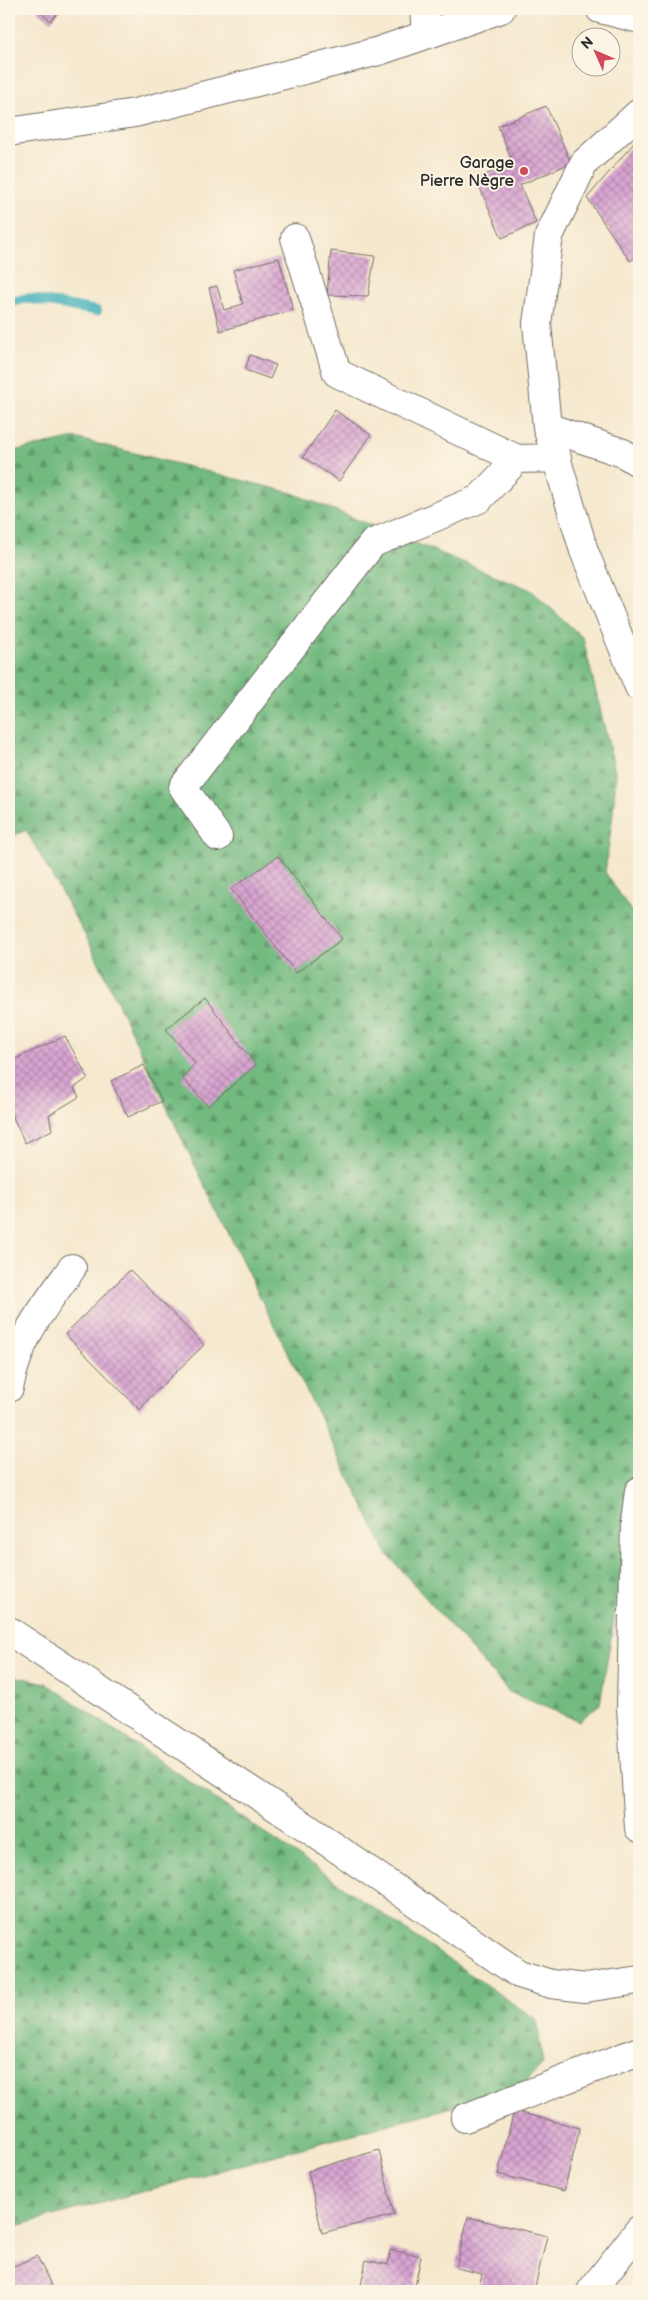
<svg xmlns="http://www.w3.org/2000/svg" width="648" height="2300" viewBox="0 0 648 2300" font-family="'Balsamiq Sans',sans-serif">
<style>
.forest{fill:url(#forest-firs);stroke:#4e7256}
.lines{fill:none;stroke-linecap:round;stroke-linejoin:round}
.stream{stroke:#3eafb9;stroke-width:10}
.building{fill:url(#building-cross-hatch)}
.minor-casing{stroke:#726d64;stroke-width:30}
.major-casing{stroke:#726d64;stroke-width:30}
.minor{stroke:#fff;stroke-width:28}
.major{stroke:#fff;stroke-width:28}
.poi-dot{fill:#d1495b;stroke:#fcf5e5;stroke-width:2}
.labels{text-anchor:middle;stroke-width:4;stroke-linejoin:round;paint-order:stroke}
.poi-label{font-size:16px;fill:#2b2b2b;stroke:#fcf5e5;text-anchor:end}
</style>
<defs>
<pattern id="forest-firs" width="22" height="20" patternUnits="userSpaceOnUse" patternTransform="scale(1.25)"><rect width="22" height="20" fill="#72ba80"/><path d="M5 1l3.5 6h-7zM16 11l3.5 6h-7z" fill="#5e9769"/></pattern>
<pattern id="building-cross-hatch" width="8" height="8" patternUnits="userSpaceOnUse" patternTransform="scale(1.25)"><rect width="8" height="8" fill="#d9a4d2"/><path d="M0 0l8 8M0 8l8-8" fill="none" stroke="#b086ab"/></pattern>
</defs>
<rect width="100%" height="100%" fill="#fcf5e5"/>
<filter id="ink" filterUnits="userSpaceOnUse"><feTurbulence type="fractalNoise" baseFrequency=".02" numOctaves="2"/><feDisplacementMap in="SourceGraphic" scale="10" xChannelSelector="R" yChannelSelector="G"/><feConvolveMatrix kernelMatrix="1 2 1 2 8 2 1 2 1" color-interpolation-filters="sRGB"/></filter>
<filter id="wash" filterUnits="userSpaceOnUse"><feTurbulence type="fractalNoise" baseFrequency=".0096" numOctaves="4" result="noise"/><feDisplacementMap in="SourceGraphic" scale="20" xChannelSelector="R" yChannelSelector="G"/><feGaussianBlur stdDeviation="1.12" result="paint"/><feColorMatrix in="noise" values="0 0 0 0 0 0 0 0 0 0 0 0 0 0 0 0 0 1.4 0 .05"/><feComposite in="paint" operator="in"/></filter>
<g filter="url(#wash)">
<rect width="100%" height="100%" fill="#f5e8cd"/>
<path class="forest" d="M75,438L292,493L531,590L583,638L616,775L613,814L605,872L639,923V1467L600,1704L579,1721L509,1692L387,1554L180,1135L90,944L26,830L9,838V452Z
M9,1675L46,1683L537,2020L543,2064L518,2089L9,2228Z"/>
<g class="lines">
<path class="stream" d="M9,303L27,298L97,311"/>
</g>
<g id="blocks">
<path class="building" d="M36,9H61L51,21Z
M546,106L571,163L520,185L536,223L502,238L476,179L513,163L498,126Z
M639,137V255L630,261L587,198Z
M331,251L375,256L368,296L327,295Z
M279,258L293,310L220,331L209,288L217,286L224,310L243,304L233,270Z
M250,355L276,365L270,379L245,370Z
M335,410L371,435L339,481L303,457Z
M278,856L342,939L296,973L231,889Z
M205,998L256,1065L208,1106L182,1078L195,1063L166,1029Z
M65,1036L88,1078L74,1088L79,1097L49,1115L52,1130L25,1143L9,1109V1062Z
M144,1065L162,1101L128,1117L111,1081Z
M130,1270L204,1345L149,1398L140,1410L65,1334Z
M514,2111L580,2128L564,2191L498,2174Z
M379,2150L394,2215L322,2233L308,2171Z
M468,2217L547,2236L534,2291H478L482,2274L456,2268Z
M390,2250L421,2256L414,2291H360L366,2260L388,2265Z
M37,2256L54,2291H9V2268Z"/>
</g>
</g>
<g filter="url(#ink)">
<use href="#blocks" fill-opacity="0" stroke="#726d64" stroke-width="1"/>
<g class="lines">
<g class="minor-casing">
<path id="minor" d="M424,9L426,33
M600,9L639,19
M639,113L584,163L549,236L537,324L547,427L584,551L639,687
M295,238L337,373L517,459L557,458
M547,427L623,453L639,463
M218,837L183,787L373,543L479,499L517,459
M9,1388C20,1335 41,1311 72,1268
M639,1491L635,1521L631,1707L639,1828
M9,1631L300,1823L519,1974L551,1984L585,1988L639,1980
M465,2118L639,2051
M591,2291L639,2230"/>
</g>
<g class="major-casing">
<path id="major" d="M9,132L135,113L379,51L501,9"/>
</g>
<use href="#minor" class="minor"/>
<use href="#major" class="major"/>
</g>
</g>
<circle class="poi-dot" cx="524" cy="171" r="5"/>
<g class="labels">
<g class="poi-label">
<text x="514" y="168">Garage<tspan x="514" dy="18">Pierre Nègre</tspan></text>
</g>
</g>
<rect width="648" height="2300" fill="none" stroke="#fcf5e5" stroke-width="30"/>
<g transform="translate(596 52) rotate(315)"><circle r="24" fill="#fcf5e5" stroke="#a8a49b"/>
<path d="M0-4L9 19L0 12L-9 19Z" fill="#d1495b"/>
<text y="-8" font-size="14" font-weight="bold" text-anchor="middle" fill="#2b2b2b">N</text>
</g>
</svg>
